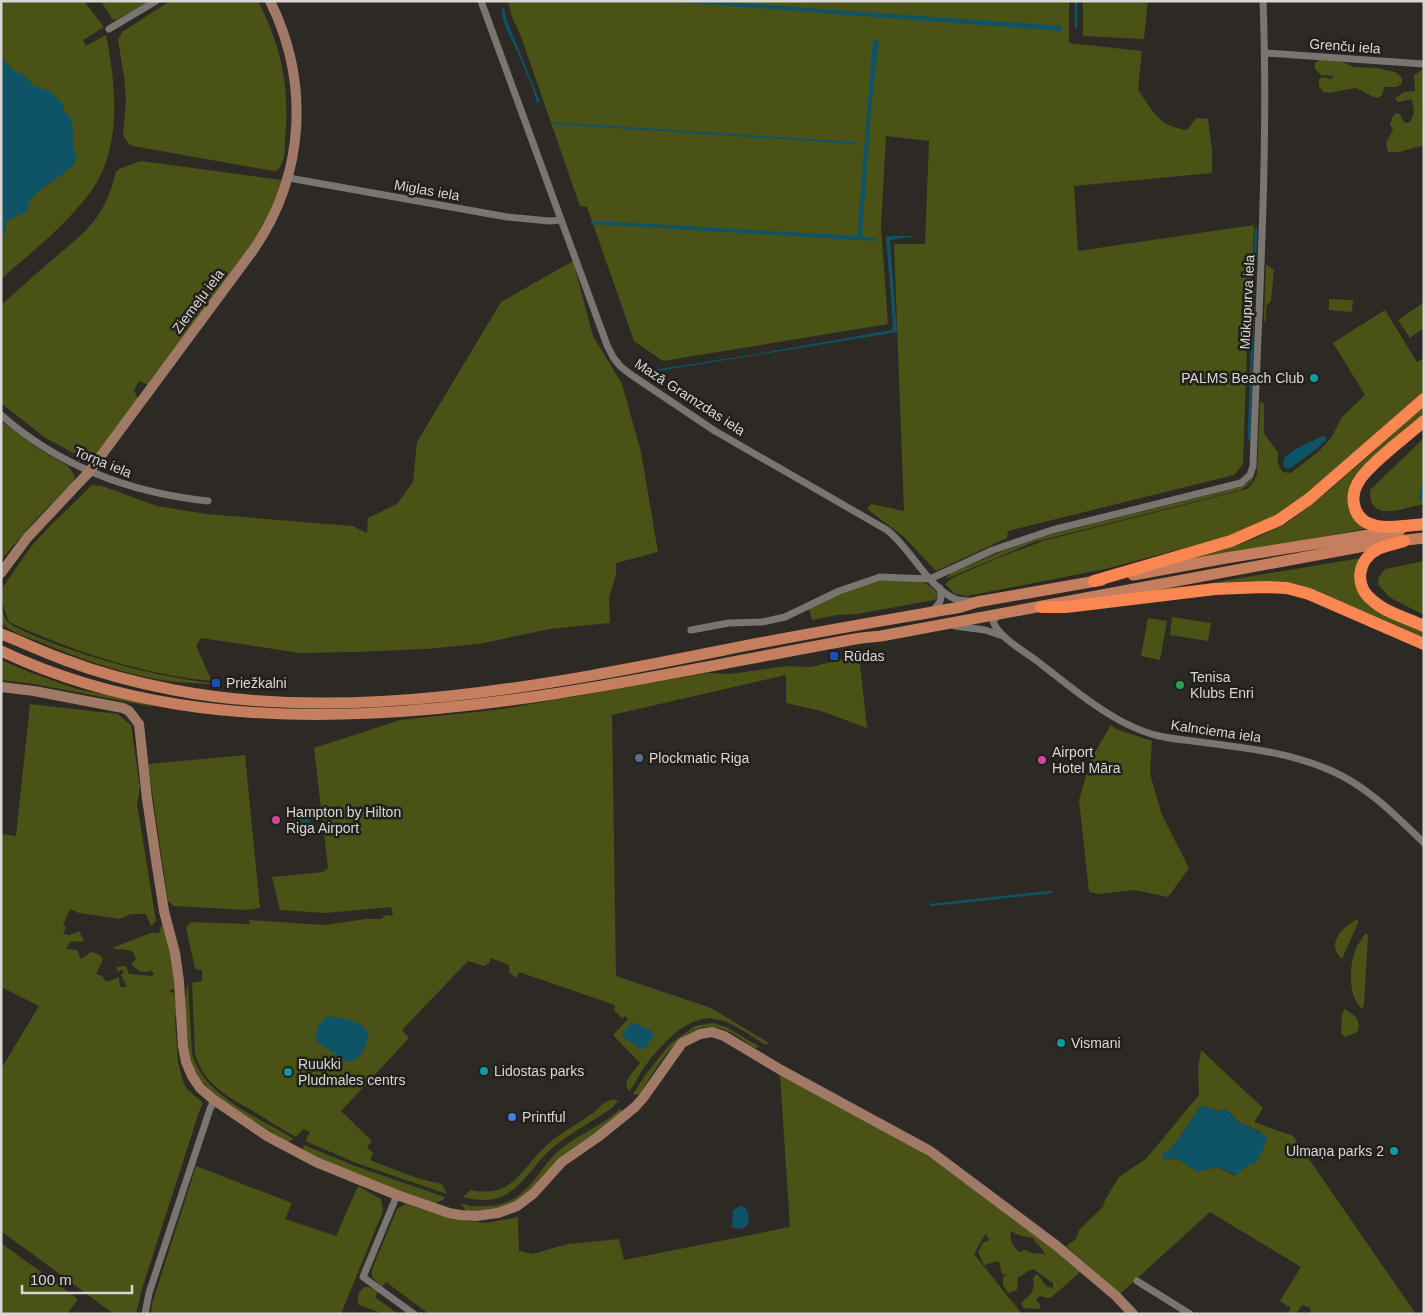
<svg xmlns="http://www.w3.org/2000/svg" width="1425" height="1315" viewBox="0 0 1425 1315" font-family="Helvetica,sans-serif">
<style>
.green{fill:#4a5216;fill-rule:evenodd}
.water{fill:#0f5366}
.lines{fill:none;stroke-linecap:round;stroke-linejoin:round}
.stream{stroke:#0f5366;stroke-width:2.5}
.street{stroke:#797570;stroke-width:7}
.secondary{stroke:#a07a67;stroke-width:10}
.primary{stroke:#c67f5e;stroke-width:11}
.highway{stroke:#fa8652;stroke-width:12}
.culture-dot{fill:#0f9aa8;stroke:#23201c;stroke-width:2}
.transit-dot{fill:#1a4fb4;stroke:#23201c;stroke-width:2}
.leisure-dot{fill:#2e9e5b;stroke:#23201c;stroke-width:2}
.service-dot{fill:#5c6f8a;stroke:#23201c;stroke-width:2}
.hotel-dot{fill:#d1479c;stroke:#23201c;stroke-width:2}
.shop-dot{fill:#3f7fe0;stroke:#23201c;stroke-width:2}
.labels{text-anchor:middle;stroke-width:5;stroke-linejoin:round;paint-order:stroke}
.street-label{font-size:14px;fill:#d9d7d4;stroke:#23201c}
.poi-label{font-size:14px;fill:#d9d7d4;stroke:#23201c;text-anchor:start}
</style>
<rect width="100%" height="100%" fill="#2d2925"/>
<path class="green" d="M1,1H84L104,27L83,40L86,46L106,35C116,85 123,150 89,194C65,226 32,252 1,279Z
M101,1H150L116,20L112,19Z
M170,1H258C282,48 290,88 285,140C285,150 285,162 278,170L273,171L133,146L129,144L123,135L126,101L124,77L118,40L122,32Z
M508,1H1069V43L1142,51L1138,90C1154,112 1158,126 1187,130L1196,118L1208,119L1212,150V173L1074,186L1078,251L1254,225L1252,281L1249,286L1243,464L1234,475L1008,531L1007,538L936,571L904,537L867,509L871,504L904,511L894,244H925L929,141L886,136L881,227L888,324L663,361L634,341L587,207L580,206L520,34L512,17Z
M1083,1H1148L1144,39L1083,36Z
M1319,60L1343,62L1354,67L1378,68L1395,72L1402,78V84L1396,87H1384L1382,95L1378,98C1368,96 1364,90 1355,88L1329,93L1323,92L1319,86V80L1322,77L1331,79L1334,76L1321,75L1315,69V63Z
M1424,69V103C1421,109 1424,135 1424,145L1399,152H1388L1386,143L1393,130L1390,124L1392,118L1396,113C1402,114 1401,118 1404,122L1408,123L1411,121L1414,112L1412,99L1398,102L1395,98L1404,92L1415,91L1414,75Z
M141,161L282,180L274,204L254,243L148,385L139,381L134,390L138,399L94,457L89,461H78L79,456L44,437L1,403V305C18,290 34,275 51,261C86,231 104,220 116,172L119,169Z
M573,261L593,336L622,384L641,452L658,552L616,563V574L609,598L610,623L550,629L479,644L426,649L355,652L300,653L201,638L196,646L212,681C159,676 108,662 59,643C42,636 25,630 9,622C4,610 0,599 3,587L30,548L47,529L92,485L102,486L157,506L206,514L352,526L367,533L368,518L397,504L413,482L417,442L501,302Z
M1266,264L1274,270L1271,301L1266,306V320L1264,323Z
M1329,299L1353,300L1352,312L1329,310Z
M1423,303L1424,328L1410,338L1398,320Z
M1385,310L1417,362L1424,358V393L1313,490L1281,513L1234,535L1105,569L967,596L955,594L945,584L952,578L998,558L1043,541L1247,489L1253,483L1257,474L1260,401L1264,404V433L1278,453C1277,461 1278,466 1283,472L1291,473L1319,451L1331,438L1342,417L1365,395L1333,343Z
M1424,407V417L1352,482L1365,529L1180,562L1240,544L1258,537L1287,523L1326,493Z
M1,421L39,449L68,466L75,476L73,483L38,517L1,560Z
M1424,438V504C1404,507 1369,525 1370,490Z
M1255,472L1252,482L1241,490L1034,542L946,579L951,573L1005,550L1048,535L1241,487L1249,482Z
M1361,558L1357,585L1424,630V637L1316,591L1187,587Z
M1424,561V615L1389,597L1378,584L1379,577L1385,569Z
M890,579C905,579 934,579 938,597L934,600L857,614L837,615L812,620L809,608C835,595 861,584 890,579Z
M1,609L6,620L10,624C27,634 45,640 63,647C112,664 160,677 212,683V684C195,683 178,683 162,680C119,673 75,657 35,640C23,636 10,631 1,623Z
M1172,617L1211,623L1208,641L1170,635Z
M1148,618L1167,621L1160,660L1141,656Z
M859,655L867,728L821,711L786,703V675L612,715L616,976L711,1008L769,1043L766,1045C750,1036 734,1022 715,1019C687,1013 655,1051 641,1072C637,1079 634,1086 629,1091C621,1081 634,1072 640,1063L613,1035L628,1019L625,1016L622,1018L614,1010L615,1005L519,972L516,978L509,972V965L491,958L489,963L484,966L468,961L402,1030L409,1038L341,1111L372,1141L367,1147L373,1153L370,1160L417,1178L442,1184L447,1194L356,1163L305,1141L310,1132L303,1129L296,1137C282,1129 267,1120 253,1111C228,1097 202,1083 195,1053L192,983L202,981V970L195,969L186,927L191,922L250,924L249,920L324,925L366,919H381L386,915L393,916L391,907L325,913L280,910L272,877L323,872L328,868L314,748L400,720L503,709L708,673L730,674L787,666L811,667Z
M1,660L29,672L77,689L134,700L154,707L34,684L1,680Z
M30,704L118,714L131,725L140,787L137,804L156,921L151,926L146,914H131L120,919L79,913L70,909L63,925L66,927L63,934L70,935L79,931L84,941L70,942L66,949L77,950L81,959L91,952L99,954L103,959L96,974L102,976L106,982L119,977L120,987H127L121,975L124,971L122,970L117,972V967L126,966L129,974L152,976L154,973L151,971C142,974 138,970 131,964L136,959L133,952C126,948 119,951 112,948L151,933H159L161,926H163L174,968L175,988L169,991L170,992L174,993L177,1012L175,1018L178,1062L183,1081L187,1089L203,1103L199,1112L142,1289L136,1314H114L1,1231V1069L39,1006L1,987V834L16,836Z
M1111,725L1116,729L1152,741L1150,774L1162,815L1189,868L1168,897L1135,890L1098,894L1089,892L1079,800L1091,759Z
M245,755L260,908L247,910L174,906L168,901L148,764Z
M1358,919V923L1342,959C1325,944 1343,926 1358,919Z
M1365,934H1367L1368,937L1364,1004L1362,1009C1348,996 1349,968 1355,951C1357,945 1362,939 1365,934Z
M188,983L192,1053C202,1095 259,1118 294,1139L290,1141H286C260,1124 207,1097 195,1071C189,1059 189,1046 187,1033C185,1017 183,999 188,983Z
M1345,1009L1356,1017L1359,1026L1357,1032L1345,1037L1341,1034L1342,1013Z
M713,1023L726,1027L760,1047L755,1048C742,1040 728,1028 713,1027C680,1023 654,1072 639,1095L633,1094L646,1074L670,1044L695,1026Z
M1201,1050L1263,1108L1254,1122L1293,1136L1416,1314H1311L1310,1308L1302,1305L1296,1314H1287L1291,1308L1280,1301L1301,1267L1210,1212L1120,1294L1066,1246L1076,1239L1079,1230L1103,1207L1105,1200L1119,1177L1146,1159L1199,1095L1198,1069ZM1204,1106L1218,1111L1226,1109L1239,1122L1261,1132L1249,1164L1234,1175L1217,1167L1202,1171L1196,1170L1183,1161L1162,1155L1173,1147L1200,1107Z
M780,1075L912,1146L932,1159L1054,1247C1058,1255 1072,1264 1080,1272L1052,1297L1047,1298L1040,1296L1036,1299L1041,1306L1039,1309L1023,1308L1021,1303C1030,1295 1036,1291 1033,1278L1036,1275H1038L1047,1287L1053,1288V1283L1033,1269C1028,1270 1025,1275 1018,1277L1017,1290L1008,1293L1003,1285V1277L1006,1275L1002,1274L999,1261L984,1265L978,1252L983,1243L989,1240L986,1233L974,1254L1022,1314H429L386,1282L382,1287L372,1277V1269L397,1209L406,1204L453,1219L486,1223L518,1217L519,1251L532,1254L568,1244L619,1239L624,1260L790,1227ZM1011,1231L1018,1235L1033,1238C1036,1245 1042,1247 1045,1254L1032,1253L1026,1250L1019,1252C1013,1246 1009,1240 1011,1231Z
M614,1099L618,1101L612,1108C595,1120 577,1129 560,1142C525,1166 519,1212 463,1197L471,1190C515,1199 521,1167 548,1144C561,1132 578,1124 593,1113C601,1107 603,1101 614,1099Z
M621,1108L622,1113L526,1196L507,1207L468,1213L461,1204C463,1204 468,1205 471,1206C484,1207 498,1206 509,1201C528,1193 539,1172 552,1157C572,1136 601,1128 621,1108Z
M304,1145L355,1166L445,1197L443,1200L434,1204L366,1179L306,1152L303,1148Z
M196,1166L292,1203L285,1219L336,1236L358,1186L381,1199L383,1211L341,1314H151L152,1304Z
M1,1243L78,1299L67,1314H1Z
M365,1287H369L378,1292L375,1297L398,1314H384L359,1305C356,1299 359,1290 365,1287Z"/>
<path class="water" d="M663,1H710L1062,26L1061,31Z
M504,8L506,18L540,102L537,103C532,84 524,67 516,49C510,36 502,23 502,9Z
M873,40H879L871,109L862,237L876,238V241L591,224V222H615L857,236Z
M1,50L4,60L14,71L24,75L33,85L51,92L64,105V111L72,119L74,153L77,157L72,167L39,191L30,200L26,212L5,222L6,230L1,239Z
M553,122L855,142V144L553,124Z
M890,236H917L890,240L897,332L647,373V371L757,354L892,330L893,323L886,237Z
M1323,436H1325L1326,440C1321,446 1295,466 1288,469L1283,466L1284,458C1295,447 1309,443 1323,436Z
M309,812L310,823L307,835H294V813Z
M329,1016C346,1020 359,1018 369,1034C365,1048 362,1060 347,1062L317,1042C314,1029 318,1023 329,1016Z
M631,1023H636L653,1032V1037L645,1048L640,1049L624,1037L622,1034Z
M1204,1106L1218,1111L1226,1109L1239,1122L1267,1136L1266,1142L1257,1162C1249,1165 1243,1167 1237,1175L1217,1167L1198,1172L1176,1158L1164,1160L1162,1155L1173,1147L1200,1107Z
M740,1206L745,1207C753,1219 748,1234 732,1227L733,1210Z"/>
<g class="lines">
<path class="stream" d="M1076,27V1
M1249,438L1256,229
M1420,499L1424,479
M931,905L1051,892"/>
<path class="street" d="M481,1L607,345L613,357L620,366L630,374L715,431L887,530C912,550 927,586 955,599C960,601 968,601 974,601
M109,29L156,1
M1265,53L1424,64
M289,178L507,217L549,221L561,220
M1,415C60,467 131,493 208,501
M931,612C940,604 943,599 940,588
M998,615L993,621C997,636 1025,652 1037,661C1072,688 1115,726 1159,736C1172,739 1186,740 1200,742C1246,748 1289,752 1332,771C1368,787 1396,816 1424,843
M955,626L985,630L1003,636
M691,630L729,623L762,622L785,617L839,591L880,577L930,579L993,550L1052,530L1241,483L1250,475L1253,466C1258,311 1269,156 1263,1
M397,1195L363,1277L414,1314
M1137,1281L1190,1314
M145,1314L149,1293L210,1109L214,1100"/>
<path class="secondary" d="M1,573L27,538L89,472L254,249C305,174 310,82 270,1
M1,687L34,691L123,708L129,711L139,724L147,799L156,860L164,911L175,953L179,981L183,1046L186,1062L192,1076L200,1088L214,1100L267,1136L316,1162L397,1195L449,1213L460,1215L476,1216L498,1213L517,1206L533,1194L562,1162L598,1137L635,1107L643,1098L682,1043L700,1034L712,1032L724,1036L781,1070L930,1151L1057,1246L1116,1296L1133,1314"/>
<path class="primary" d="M1133,575L1226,558L1400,530
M1,634C22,642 43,652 65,660C99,673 137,683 174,690C350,724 550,685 724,650C803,634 882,621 961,607L977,602L1102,580
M1,651C265,776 588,686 861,638L881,636L1381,543L1424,538"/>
<path class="highway" d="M1424,421C1406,437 1374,460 1361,478C1356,485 1352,495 1354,504C1359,536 1402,526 1424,524
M1404,541C1395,544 1386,545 1378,549C1357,560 1354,586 1372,600C1386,613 1407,618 1424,626
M1094,581L1231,541L1279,520L1309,499L1424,399
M1041,607H1066L1215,589L1264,587L1287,588L1309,594L1424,644"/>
</g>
<g class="culture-dot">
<circle cx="1314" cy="378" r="5"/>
<circle cx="1061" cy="1043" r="5"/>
<circle cx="484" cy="1071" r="5"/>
<circle cx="288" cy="1072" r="5"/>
<circle cx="1394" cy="1151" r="5"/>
</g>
<g class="transit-dot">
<rect x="829" y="651" width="10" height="10" rx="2.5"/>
<rect x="211" y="678" width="10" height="10" rx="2.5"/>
</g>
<circle class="leisure-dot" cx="1180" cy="685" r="5"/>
<circle class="service-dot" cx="639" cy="758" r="5"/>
<g class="hotel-dot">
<circle cx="1042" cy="760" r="5"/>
<circle cx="276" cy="820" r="5"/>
</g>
<circle class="shop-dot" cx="512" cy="1117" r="5"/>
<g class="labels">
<g class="street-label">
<text transform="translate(1345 46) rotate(4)" y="5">Grenču iela</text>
<text transform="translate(427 190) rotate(10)" y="5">Miglas iela</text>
<text transform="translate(198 301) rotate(-53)" y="5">Ziemeļu iela</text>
<text transform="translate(1247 302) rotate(-87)" y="5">Mūkupurva iela</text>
<text transform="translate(690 397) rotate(33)" y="5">Mazā Gramzdas iela</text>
<text transform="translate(103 462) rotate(22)" y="5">Torņa iela</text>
<text transform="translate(1216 731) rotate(8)" y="5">Kalnciema iela</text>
</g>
<g class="poi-label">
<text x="1304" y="383" text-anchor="end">PALMS Beach Club</text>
<text x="844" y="661">Rūdas</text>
<text x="1190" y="682">Tenisa<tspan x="1190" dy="16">Klubs Enri</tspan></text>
<text x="226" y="688">Priežkalni</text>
<text x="1052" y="757">Airport<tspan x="1052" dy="16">Hotel Māra</tspan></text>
<text x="649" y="763">Plockmatic Riga</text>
<text x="286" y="817">Hampton by Hilton<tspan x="286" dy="16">Riga Airport</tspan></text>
<text x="1071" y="1048">Vismani</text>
<text x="298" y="1069">Ruukki<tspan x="298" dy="16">Pludmales centrs</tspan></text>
<text x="494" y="1076">Lidostas parks</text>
<text x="522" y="1122">Printful</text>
<text x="1384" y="1156" text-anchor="end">Ulmaņa parks 2</text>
</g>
</g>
<rect width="1425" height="1315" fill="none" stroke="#d9d7d4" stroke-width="5"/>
<path d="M22 1285v8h110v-8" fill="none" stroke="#d9d7d4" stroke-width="2.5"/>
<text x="30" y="1285" font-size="15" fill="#d9d7d4" stroke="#23201c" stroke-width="4" paint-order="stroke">100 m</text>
</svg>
